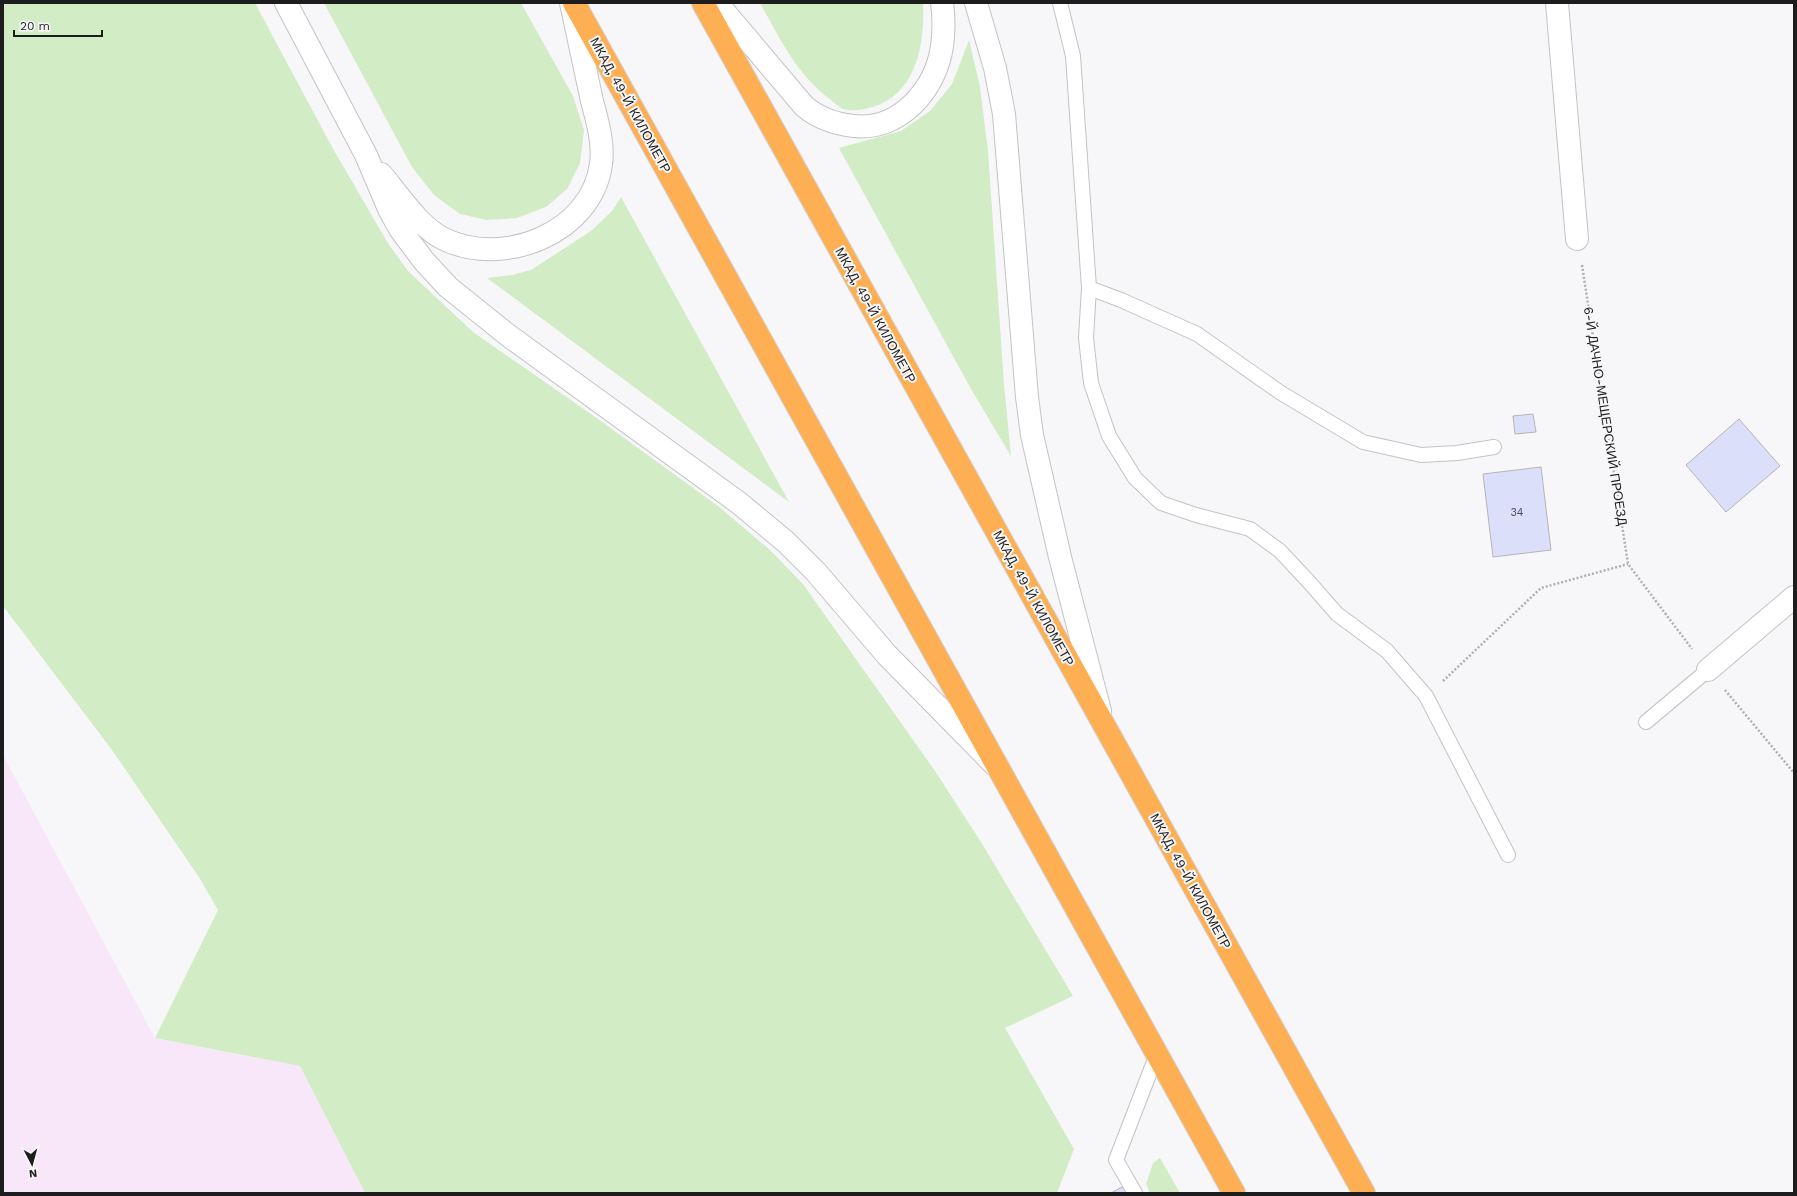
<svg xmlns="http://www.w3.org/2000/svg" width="1797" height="1196" viewBox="0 0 1797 1196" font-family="'Work Sans',sans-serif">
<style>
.industrial{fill:#f8e7f9}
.green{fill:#d2ecc5}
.building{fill:#dcdffa;stroke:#b4b4b5}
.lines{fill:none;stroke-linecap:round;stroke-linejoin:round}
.service-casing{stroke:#c3c3c5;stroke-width:16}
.minor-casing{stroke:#c3c3c5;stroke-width:24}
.tertiary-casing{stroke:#c3c3c5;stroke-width:24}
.trunk-casing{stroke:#d2d2d2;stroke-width:24}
.path{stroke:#afafb0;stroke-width:2.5;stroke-dasharray:2 2;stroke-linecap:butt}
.service{stroke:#fff;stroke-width:14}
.minor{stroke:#fff;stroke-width:22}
.tertiary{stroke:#fff;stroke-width:22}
.trunk{stroke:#feae53;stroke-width:22}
.labels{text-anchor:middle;stroke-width:4;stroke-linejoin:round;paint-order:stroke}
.number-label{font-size:11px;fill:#4d4e54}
.street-label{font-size:13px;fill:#1d1d1d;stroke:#f7f7f9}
</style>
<rect width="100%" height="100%" fill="#f7f7f9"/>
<path class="industrial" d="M3,755L155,1038L300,1066L365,1193H3Z"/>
<path class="green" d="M3,3H255L332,147L389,245L408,271L473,332L598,419L718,506L770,550L803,584L935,771L981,842L1073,996L1005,1028L1074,1149L1057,1193H365L300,1066L155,1038L218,910L199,877L112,750L3,606Z
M324,3H521L573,96L584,130L580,163L567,189L546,207L517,218L487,220L460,214L434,195L412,167Z
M760,3H923C925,43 917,93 873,107C865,109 852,112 843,109C839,107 835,103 831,100C796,74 781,40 760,3Z
M969,40L980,87L988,151L1004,384L1011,456L971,389L839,148L901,131L930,111L952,84Z
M621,197L789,502L487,278L512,275L531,270L591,231L612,211Z
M1160,1158L1180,1193H1150L1146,1184L1153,1163Z"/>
<path class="building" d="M1533,414L1536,432L1515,434L1513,416Z
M1739,419L1780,466L1726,512L1686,465Z
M1541,467L1551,550L1493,557L1483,474Z
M1124,1186L1128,1193H1111Z"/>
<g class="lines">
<g class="service-casing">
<path id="service" d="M1060,3L1073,56L1089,288L1086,338L1091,383L1109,436L1135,478L1161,503L1196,515L1250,529L1280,551L1309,582L1337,614L1387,651L1426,696L1508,855
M1089,288L1121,300L1197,334L1281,393L1363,442L1421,455L1457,453L1494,447
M1646,722L1708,670
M1135,1193L1116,1160L1157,1054"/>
</g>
<g class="minor-casing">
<path id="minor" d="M1557,3L1577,239
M1708,670L1794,597"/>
</g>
<g class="tertiary-casing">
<path id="tertiary" d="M286,3L366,155L389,209L400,229L424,261L448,287L509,336L739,503L786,542L816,572L887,655L994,764
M717,3L804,106C819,119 835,124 854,126C900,131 936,89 942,46C944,32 944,17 942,3
M976,3L995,68L1004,114L1027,397L1032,435L1060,557L1100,711
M381,174C399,195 419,227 444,239C503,268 592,233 601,164C604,143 597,120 592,101C585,68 578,36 571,3"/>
</g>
<g class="trunk-casing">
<path id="trunk" d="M574,3L1234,1193
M703,3L1364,1193"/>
</g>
<path class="path" d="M1582,265L1628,564L1692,649
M1443,681L1541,588L1628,564
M1725,690L1794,773"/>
<use href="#service" class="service"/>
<use href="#minor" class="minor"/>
<use href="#tertiary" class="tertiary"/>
<use href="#trunk" class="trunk"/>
</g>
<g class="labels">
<g class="number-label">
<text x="1517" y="516">34</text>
</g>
<g class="street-label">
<text transform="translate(631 105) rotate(61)" y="5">МКАД, 49-Й КИЛОМЕТР</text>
<text transform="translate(876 315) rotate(61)" y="5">МКАД, 49-Й КИЛОМЕТР</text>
<text transform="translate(1606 416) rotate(81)" y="5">6-Й ДАЧНО-МЕЩЕРСКИЙ ПРОЕЗД</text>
<text transform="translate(1034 598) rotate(61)" y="5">МКАД, 49-Й КИЛОМЕТР</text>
<text transform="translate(1191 881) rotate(61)" y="5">МКАД, 49-Й КИЛОМЕТР</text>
</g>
</g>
<rect width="1797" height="1196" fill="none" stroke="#1d1d1d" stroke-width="8"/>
<g transform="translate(32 1164) rotate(174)" stroke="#f7f7f9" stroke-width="3" paint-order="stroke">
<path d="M0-3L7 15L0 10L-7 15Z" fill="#1d1d1d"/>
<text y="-6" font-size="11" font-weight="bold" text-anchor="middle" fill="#1d1d1d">N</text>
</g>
<path d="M14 30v6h88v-6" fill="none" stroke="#1d1d1d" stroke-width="2"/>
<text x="20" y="30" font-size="12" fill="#1d1d1d" stroke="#f7f7f9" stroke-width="3" paint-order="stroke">20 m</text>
</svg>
